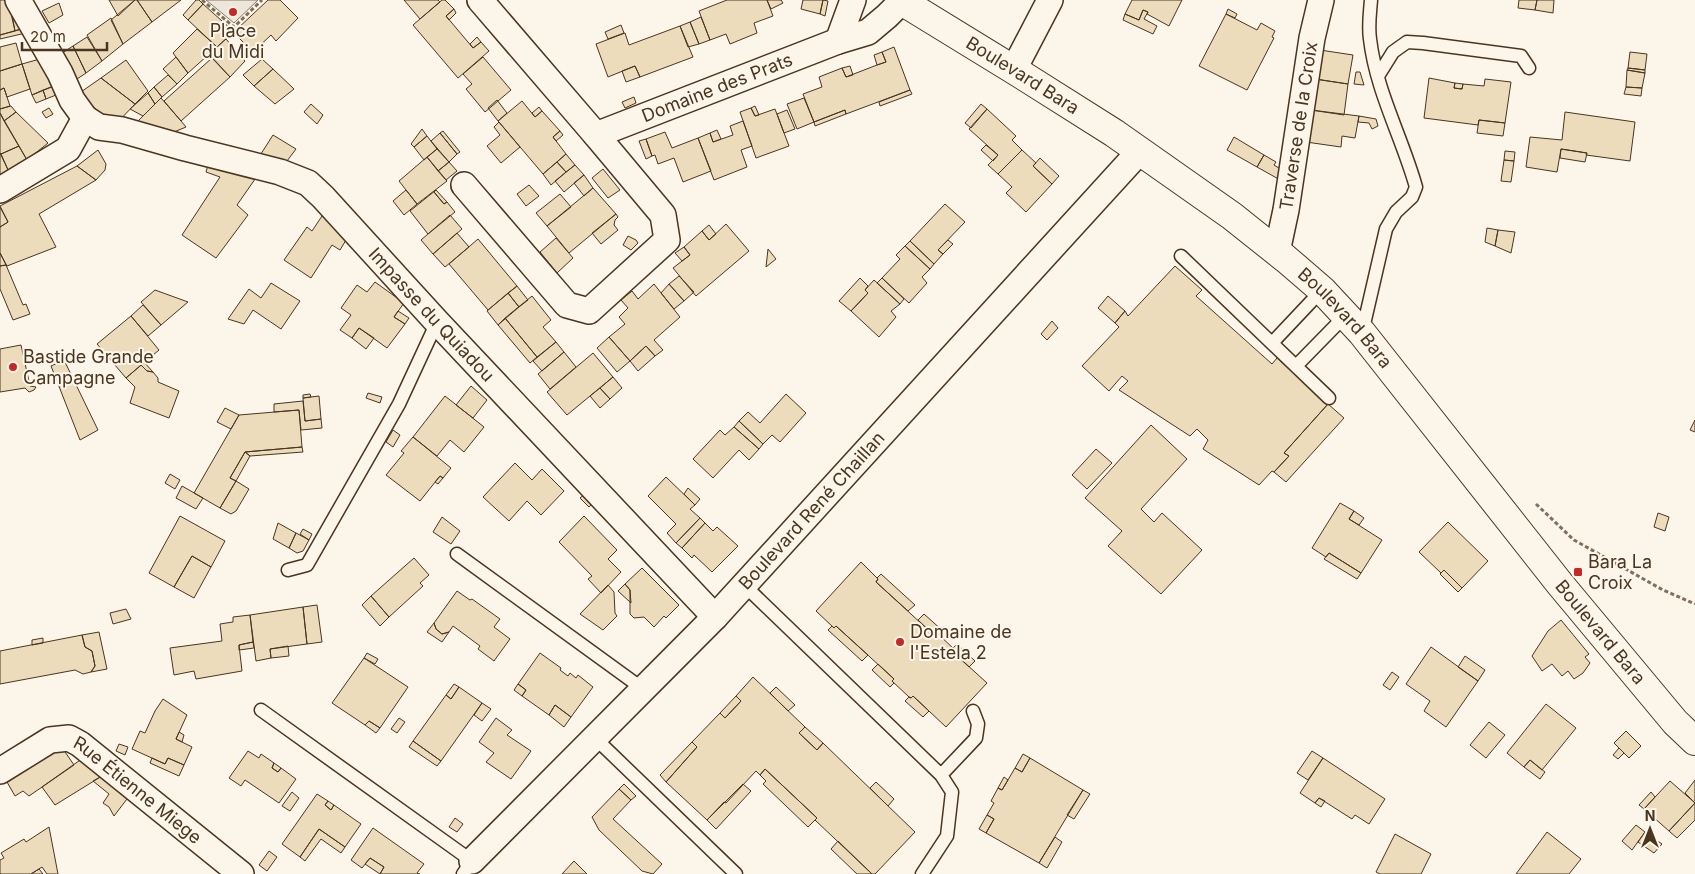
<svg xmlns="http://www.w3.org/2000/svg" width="1695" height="874" viewBox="0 0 1695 874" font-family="Inter,sans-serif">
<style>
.parking{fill:#ede7d9;stroke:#887966}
.building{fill:#ecdcbc;stroke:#4a3520}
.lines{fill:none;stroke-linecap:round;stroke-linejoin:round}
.lane-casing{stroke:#4a3520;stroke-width:15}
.street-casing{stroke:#4a3520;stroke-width:28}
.secondary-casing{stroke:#4a3520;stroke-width:30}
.path{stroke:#7f6f5c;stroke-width:3;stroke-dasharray:4 2.5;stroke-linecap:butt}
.lane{stroke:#fbf6e9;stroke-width:12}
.street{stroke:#fbf6e9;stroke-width:25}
.secondary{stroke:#fbf6e9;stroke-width:28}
.poi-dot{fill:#c62828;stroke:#fbf6e9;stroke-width:2}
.labels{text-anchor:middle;stroke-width:4;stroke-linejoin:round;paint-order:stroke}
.poi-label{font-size:18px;fill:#4a3520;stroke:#fbf6e9;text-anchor:start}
.street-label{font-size:18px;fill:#4a3520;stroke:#fbf6e9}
</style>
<rect width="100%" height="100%" fill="#fbf6e9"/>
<path class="parking" d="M206,0H258L234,23Z"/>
<path class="building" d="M0,0H8L15,31L0,35Z
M109,0H135L118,16Z
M135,0H137L152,22L123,44L111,20Z
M137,0H181L152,22Z
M196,0H199L203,4L188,20L183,15Z
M268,0H280L298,18L276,41L271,35L253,52L236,35L235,31Z
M404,0H438L440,2L420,19Z
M442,0H445L454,9L446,16L473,48L481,42L489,51L458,78L413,25Z
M727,0H767L773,16L754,23L757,33L730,44L726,34L710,40L699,11Z
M767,0H781L783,3L771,9Z
M803,0H823L820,14L801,9Z
M823,0L828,1L825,16L820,14Z
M1132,0H1182L1169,26L1147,14L1148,12L1143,10L1139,20L1125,14Z
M1519,0H1537L1535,10L1518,8Z
M1537,0H1554L1553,13L1535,10Z
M59,3L63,15L49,23L42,11Z
M203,4L231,29L230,35L217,47L188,20Z
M11,9L28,27L15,31Z
M454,9L456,13L449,20L446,16Z
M1228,9L1237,14L1235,18L1226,14Z
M1143,10L1148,12L1144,19L1157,26L1153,34L1123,20L1125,14L1139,20Z
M1226,14L1257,30L1261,23L1275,31L1272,37L1274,38L1247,90L1199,66Z
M701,17L710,40L699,44L690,22Z
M111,18L123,44L102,61L87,35Z
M690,22L699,44L688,47L680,26Z
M621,25L624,33L608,39L605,32Z
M680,26L693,57L640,77L635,66L608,77L596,44L625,33L629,45Z
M28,27L30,32L0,39V35Z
M197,29L217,47L188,73L173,53Z
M87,37L102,61L86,73L73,46Z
M477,37L481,42L473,48L470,44Z
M226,39L245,61L230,77L209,54Z
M16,43L22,64L0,71V47Z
M73,46L86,73L71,83L56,57Z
M894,47L910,90L846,114L845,110L814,122L803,94L822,87L819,77L842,68L846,77L877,65L886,62L882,52Z
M1320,50L1353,55L1348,84L1315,79Z
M882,52L886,62L877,65L874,55Z
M1630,52L1647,54L1645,70L1628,68Z
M47,57L59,84L32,95L22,64Z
M176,57L188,73L177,84L163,69Z
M483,57L511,90L485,112L466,89L472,84L463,74Z
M212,58L230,77L181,121L164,101Z
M262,59L273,69L254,86L243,75Z
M126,60L148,91L135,104L101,78Z
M22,64L30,89L7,97L4,88L0,90V71Z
M635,66L640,77L626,82L622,71Z
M850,66L853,75L846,77L842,68Z
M1628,68L1645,70V73L1627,70Z
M273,69L294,89L275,104L254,86Z
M1627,70L1645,73L1642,88L1626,87Z
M1356,72H1360L1364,85L1354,84Z
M168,75L177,84L162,97L154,87Z
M101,78L135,104L115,125L78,94Z
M1429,78L1455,83L1454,88L1462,89L1463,84L1484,86L1485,79L1511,82L1505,123L1479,120L1478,125L1424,118Z
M1315,79L1348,84L1344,115L1311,110Z
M1455,83L1463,84L1462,89L1454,88Z
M59,84L61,93L46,99L43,90Z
M154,87L162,97L155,104L148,93Z
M1626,87L1642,88L1641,96L1624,94Z
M4,88L10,106L0,109V90Z
M43,90L46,99L36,103L32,95Z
M910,90L912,94L880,106L879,102Z
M148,93L155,104L143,116L130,109Z
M634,97L636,103L625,108L622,102Z
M161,98L181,121L186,127L174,132L137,122Z
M804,98L814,122L797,129L787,104Z
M497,100L507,113L498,121L488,108Z
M522,101L535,117L542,111L560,131L553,137L566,154L543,174L498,121Z
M311,104L323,115L317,124L304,112Z
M981,104L987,109L971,128L965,123Z
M11,106L16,112L4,121L0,113V109Z
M755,106L759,115L755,116L751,108Z
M539,107L542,111L535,117L532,113Z
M49,108L53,114L46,118L42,112Z
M751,108L755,116L775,109L789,146L756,158L740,112Z
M987,109L1016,136L1012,140L1022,150L998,174L988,165L998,155L969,129Z
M787,110L795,129L784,133L777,114Z
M845,110L846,114L815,126L814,122Z
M1311,110L1359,116L1355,138L1342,136L1341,147L1306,142Z
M16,112L48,143L27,160L4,121Z
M1565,112L1635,122L1630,161L1586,155L1587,153L1561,149L1557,172L1526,167L1530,137L1562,140Z
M0,113L19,146L1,154L0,153Z
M1359,116L1376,119L1378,126L1372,129L1369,123L1358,122Z
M1479,120L1505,123L1503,136L1477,133Z
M743,121L752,146L741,150L747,167L714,180L698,138L710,133L713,142L733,135L730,126Z
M499,122L520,147L501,163L487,146L500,135L494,127Z
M422,129L427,136L414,147L411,144Z
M717,130L721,139L713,142L710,133Z
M443,131L460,152L457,154L440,133Z
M560,131L563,135L556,141L553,137Z
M665,132L672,148L698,138L711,171L683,182L674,158L658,164L655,155L652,156L646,139Z
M440,133L457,154L449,162L431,141Z
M273,135L296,149L284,165L259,157Z
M427,136L437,149L424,160L414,147Z
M1234,137L1264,155L1257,167L1227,150Z
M646,139L652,156L646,159L639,141Z
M986,145L998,155L993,161L981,150Z
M19,146L27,160L9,172L1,154Z
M437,149L449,162L438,171L427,157Z
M1561,149L1587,153L1585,162L1560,158Z
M98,150L106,164L105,170L96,180L77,166Z
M1022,150L1036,163L1033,166L1052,184L1026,212L1006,193L1012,187L998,174Z
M1505,151L1515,152L1514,161L1504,160Z
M0,153L9,172L0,177Z
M566,154L575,165L566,172L557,162Z
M1264,155L1276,162L1274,165L1287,173L1282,181L1257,167Z
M427,157L447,181L417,204L399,181Z
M210,158L260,172L237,205L248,215L216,258L182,235L220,177L206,172Z
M1040,158L1059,176L1052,184L1033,166Z
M1504,160L1514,161L1511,182L1501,181Z
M449,162L457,171L446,180L438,171Z
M557,162L566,172L551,185L543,174Z
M575,165L584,175L564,192L555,181Z
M77,166L96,180L39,214L56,247L7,266L0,253V227L8,222L0,206Z
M603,169L620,190L608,198L592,178Z
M584,175L593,188L584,196L574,183Z
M529,185L539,196L526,206L517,194Z
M593,188L616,214L569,253L547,226Z
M406,190L417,204L404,215L393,201Z
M436,190L447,202L444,204L434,192Z
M436,190L434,192L444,204L447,202L455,212L428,234L410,211Z
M560,194L571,207L547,226L536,213Z
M945,204L965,222L938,250L943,254L934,264L910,241Z
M0,207L8,222L0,227Z
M616,214L618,217L615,220L614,225L618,230L601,244L592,233Z
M450,215L462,229L433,254L421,240Z
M322,216L346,240L340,250L332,245L311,278L284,260L307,227L312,231Z
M726,224L749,251L696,296L673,268L690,255L684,247L702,231L709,240Z
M709,225L716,234L709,240L702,231Z
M1487,228L1498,230L1495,246L1485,242Z
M1498,230L1515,232L1511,253L1495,246Z
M457,233L469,247L445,267L433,254Z
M628,236L636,240L638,243L631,250L623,245Z
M556,238L573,258L557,273L540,252Z
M478,239L517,286L488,310L449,264Z
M948,240L953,244L943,254L938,250Z
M910,241L934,264L930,269L905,246Z
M905,246L930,269L922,277L927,283L909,303L882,278L900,259L896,255Z
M684,247L690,255L682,261L675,253Z
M768,249L776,259L766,267Z
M0,253L6,265L0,266Z
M6,265L23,305L26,304L30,314L13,320L0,289V266Z
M1175,266L1202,290L1196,296L1272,364L1277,358L1328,404L1284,453L1289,456L1274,472L1272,471L1259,485L1203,449L1208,440L1197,429L1190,436L1119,390L1128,381L1122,376L1109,391L1082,366L1119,327L1115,323L1125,311L1128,316Z
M679,276L694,292L684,301L669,284Z
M860,278L868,286L865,290L868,293L851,311L839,301Z
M882,278L904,299L900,304L877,283Z
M874,280L900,304L891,311L896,317L879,337L851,311L868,293L865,290Z
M375,282L404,303L394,317L405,324L387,348L359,328L352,338L340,330L351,315L341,308L357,285L367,292Z
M271,283L300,301L281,329L253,310L244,324L228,319L249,289L261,298Z
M654,284L680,317L654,340L663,350L655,356L646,346L630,361L609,337L625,324L619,317L628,308L621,300L632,291L638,299Z
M669,284L684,301L674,309L661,293Z
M517,286L528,300L519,307L508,293Z
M155,290L188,302L161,325L141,302Z
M508,293L519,307L498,325L487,311Z
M532,296L551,320L543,327L556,342L537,357L505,318Z
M1108,296L1125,311L1115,323L1098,308Z
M143,305L161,325L148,336L131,316Z
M398,311L409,318L405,324L394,317Z
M131,316L159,350L126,378L97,344Z
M505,318L537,357L530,363L498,325Z
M1052,321L1058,328L1047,340L1041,334Z
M359,328L374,338L366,349L352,338Z
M609,337L630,361L617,372L597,348Z
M556,342L564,352L542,371L533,361Z
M21,345L30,386L36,387L34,390L29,392L25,388L0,392V349Z
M646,346L655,356L638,371L630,361Z
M564,352L576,367L550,389L538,374Z
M593,353L613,377L567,415L547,392Z
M64,360L98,430L80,440L51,366Z
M144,362L153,372L147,371L141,365Z
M141,365L147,371L153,372L158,378V382L179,391L169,418L130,403L135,387L126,378Z
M613,377L622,388L610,399L600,388Z
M471,386L487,400L473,418L456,405Z
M600,388L610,399L600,408L590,396Z
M368,393L382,397L380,403L366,398Z
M310,394L311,397L303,398V395Z
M786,394L806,413L780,442L772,435L763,444L739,421L748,412L760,423Z
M319,396L321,419L305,421L303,398Z
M445,396L484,427L464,452L450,440L437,456L413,437Z
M303,401L305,421L321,419L322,428L301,430L299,410L274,412V404Z
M1328,404L1344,418L1286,482L1274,472L1289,456L1284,453Z
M225,408L239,415L231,429L217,422Z
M299,410L302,447L245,452L230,478L236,481L220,508L194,493L239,415Z
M1695,420V432L1690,430Z
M739,421L763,444L759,449L734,427Z
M1151,425L1187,459L1141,509L1154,522L1162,513L1202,550L1161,594L1108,546L1122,531L1085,498Z
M734,427L759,449L749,460L739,450L713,478L693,459L720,430L725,435Z
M393,430L400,435L393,447L386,442Z
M413,437L451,468L443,478L440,476L420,501L386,475L404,453L401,451Z
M302,447L303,452L250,456L245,452Z
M1096,449L1112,463L1087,489L1072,475Z
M245,452L250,456L236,481L230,478Z
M515,463L532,480L542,469L564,491L541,515L527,501L509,521L483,497Z
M170,474L180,480L175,489L165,483Z
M440,476L443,478L438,484L435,482Z
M666,477L695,505L690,509L700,518L676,543L667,533L676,524L648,496Z
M236,481L249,489L236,511L231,514L220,508Z
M182,486L203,498L196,509L176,498Z
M688,488L700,499L695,505L684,494Z
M586,493L594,502L589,507L580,498Z
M1340,503L1354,511L1349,519L1382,540L1361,573L1329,553L1326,557L1312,548Z
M1354,511L1364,518L1359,525L1349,519Z
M1658,513L1669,517L1665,531L1654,527Z
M180,516L225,541L211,567L192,556L174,587L149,573Z
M584,516L617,550L608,559L621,572L601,593L588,579L592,576L559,542Z
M442,517L460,531L451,544L433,532Z
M700,518L705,523L682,548L676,543Z
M1448,522L1488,561L1462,588L1444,570L1441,573L1419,552Z
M278,523L296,533L289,548L273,539Z
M705,523L713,531L717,527L738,546L712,572L694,555L692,558L682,548Z
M303,529L312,534L309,540L300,534Z
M296,533L309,540L303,551L297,553L289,548Z
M1329,553L1361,573L1357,579L1324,559Z
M192,556L211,567L194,598L174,587Z
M414,558L429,575L420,583L423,586L389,617L371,596Z
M861,562L878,579L876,582L935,636L937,633L955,650L953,652L987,683L946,727L913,696L911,698L909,697L892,681L894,679L836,626L834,628L816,611Z
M642,568L679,605L666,618L664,616L654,627L644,617L634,618L630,614V590L625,584Z
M1444,570L1462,588L1458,592L1440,574Z
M881,574L915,605L908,611L876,582L878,579L877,578Z
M625,584L630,590L631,603L618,591Z
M608,585L614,592L615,613L617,616L603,630L580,614Z
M457,591L470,600L472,599L500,619L494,627L510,639L494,661L478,649L480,646L453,626L449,632L442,634L436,629L434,623Z
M371,596L389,617L380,626L362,605Z
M317,605L322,642L307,644L303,607Z
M303,607L307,644L270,649L271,658L256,661L250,615Z
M126,609L131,619L113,624L110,613Z
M924,614L943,631L939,635L937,633L935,636L918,620Z
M250,615L253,642L239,645L242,671L196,679L194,671L174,675L170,648L222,641L220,624L233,622V617Z
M1561,620L1589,654L1585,657L1590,663L1583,673L1574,679L1568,671L1562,676L1552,664L1542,671L1532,656L1548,631Z
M434,623L436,629L442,634L449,632L442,642L427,632Z
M832,626L834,628L836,626L868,655L862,661L828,630Z
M99,632L107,669L91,672L95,666L92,651L85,647L82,635Z
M82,635L85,647L92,651L95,666L91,672L83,674L75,670L0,684V651Z
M43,638V643L32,645V640Z
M253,642L254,648L239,650V645Z
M957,644L975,661L969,667L953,652L955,650L953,648Z
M288,646L289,656L271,658L270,649Z
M1431,647L1478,681L1446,727L1424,711L1430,701L1406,684Z
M367,653L378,659L375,664L364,658Z
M540,653L561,668L560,670L568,676L570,673L576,678L578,675L593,687L571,717L555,705L549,715L522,696L526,690L518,684Z
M1465,656L1485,670L1478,681L1458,667Z
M364,658L408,687L380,728L369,721L365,725L332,703Z
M878,664L894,679L892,681L894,683L890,687L872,670Z
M1392,672L1399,677L1390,690L1383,685Z
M753,677L805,727L799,733L817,750L823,743L915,832L875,874H872L815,820L817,818L765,769L760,775L756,771L726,803L724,802L707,820L666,782L697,747L692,742L720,713L725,718L741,701L736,696Z
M454,684L459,687L451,699L446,695Z
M518,684L526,690L522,696L514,690Z
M459,687L482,703L441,761L413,741L446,695L451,699Z
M776,687L795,705L788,711L770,693Z
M736,696L741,701L725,718L720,713Z
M913,696L929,711L923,717L905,701L909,697L911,698Z
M163,699L187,715L176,739L192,747L184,765L168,758L165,764L132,749L140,731L145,733L155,711Z
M482,703L491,709L482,721L474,715Z
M1546,704L1576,728L1542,770L1530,760L1524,767L1507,753Z
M555,705L571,717L564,727L549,715Z
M399,718L405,722L397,733L391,729Z
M496,718L512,730L507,735L531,751L511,779L486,762L494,753L479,742Z
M369,721L380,728L376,733L365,725Z
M1489,722L1505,735L1486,758L1470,745Z
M805,727L823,743L817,750L799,733Z
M1626,731L1641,746L1629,758L1614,743Z
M179,732L184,735L182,742L176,739Z
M413,741L441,761L437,766L409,747Z
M692,742L697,747L666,782L660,775Z
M119,744L128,747L125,755L116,751Z
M61,746L74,765L29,796L23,791L15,796L7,782L11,780L10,777Z
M1619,748L1624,753L1618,759L1613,755Z
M248,751L259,758L261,754L274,763L272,768L278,772L281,768L296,779L279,803L245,780L241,786L229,778Z
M1312,751L1323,758L1308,780L1297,773Z
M1023,754L1030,758L1022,772L1015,768Z
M83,758L102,776L55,805L42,787Z
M152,758L165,764L168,758L184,765L179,776L150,763Z
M1030,758L1083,790L1039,863L986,833L994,819L987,815L994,803L991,801L998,788L1002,790L1015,768L1022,772Z
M1323,758L1385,799L1369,824L1355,815L1352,819L1319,798L1315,803L1300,793Z
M1530,760L1545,772L1540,779L1524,767Z
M274,763L281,768L278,772L272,768Z
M765,769L817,818L808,827L763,784L766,781L760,775Z
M102,776L127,799L114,816L109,807L103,803L109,794L93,781Z
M1004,777L1008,780L1002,790L998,788Z
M1695,780V820L1677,838L1669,831L1695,803L1685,793Z
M1670,781L1695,803L1669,831L1644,809Z
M876,782L894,799L888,806L870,788Z
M624,784L636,796L631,800L619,789Z
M743,784L751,791L716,829L707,820Z
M619,789L631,800L613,819L662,864L653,874L642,871L599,830L592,817Z
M1083,790L1090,794L1074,819L1067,815Z
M292,792L299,798L290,811L282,806Z
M1651,792L1655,797L1644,809L1639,805Z
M317,794L328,801L325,805L331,810L334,805L361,824L345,847L319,829L300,857L282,844Z
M1319,798L1325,801L1321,807L1315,803Z
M328,801L334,805L331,810L325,805Z
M987,815L994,819L986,833L979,829Z
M455,818L463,824L457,832L449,827Z
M1636,825L1645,832L1632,850L1622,841Z
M49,827L58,874H47L42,867L31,874H0V860L4,858L1,853L24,839L26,842Z
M373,828L424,864L417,873L420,874H380L384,867L370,858L362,868L351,860Z
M319,829L345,847L341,853L321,839L305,861L300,857Z
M1547,832L1581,859L1569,874H1516Z
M1645,832L1662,844L1654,853L1638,842Z
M1395,834L1431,854L1421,874H1380L1376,872Z
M1055,837L1062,842L1047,868L1039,863Z
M838,841L872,874H857L831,849Z
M269,851L277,857L267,871L259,865Z
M370,858L384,867L380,874L365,864Z
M574,861L587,874H562Z
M39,869L43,874H31Z"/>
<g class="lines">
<g class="lane-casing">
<path id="lane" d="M1378,76L1393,52L1407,42L1423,43L1521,56L1529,68
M1181,256L1329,398
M1362,333L1386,229L1396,212L1412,197L1416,187C1402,137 1376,91 1370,39C1368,26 1370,13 1371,0
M1272,343L1322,290
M1296,366L1346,315
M457,554L643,689
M288,570L307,565L399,404L437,322
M744,585L941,775L952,792L947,836L922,874
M261,710L472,861L463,874
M595,738L736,874
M941,775L976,738L978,724L973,711"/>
</g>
<g class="street-casing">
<g id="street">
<path id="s1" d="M18,0L60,73L72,100L85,118L99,127L122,130L185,148L280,172L308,183L323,197L437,322L715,617"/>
<path id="s2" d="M480,0L596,135L838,41L868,32L887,16L902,1"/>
<path d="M838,41L853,0"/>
<path d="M1014,69L1050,0"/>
<path d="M464,185L567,305L589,311L667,240L663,215L596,135"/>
<path d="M0,190L68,149L85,118"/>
<path id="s3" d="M1277,252L1286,210L1312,38L1321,0"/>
<path id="s4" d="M0,771L50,740L69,738L80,744L241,874"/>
<path id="s5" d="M472,861L715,617L1139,152"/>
</g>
</g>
<g class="secondary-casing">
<g id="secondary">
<path id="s6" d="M900,0L1019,73L1114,133L1232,216L1286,259L1322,290L1362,333L1560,584L1675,722L1695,741"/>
</g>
</g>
<path class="path" d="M202,0L234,27L262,0
M1536,504L1574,540L1663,590L1695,604"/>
<use href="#lane" class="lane"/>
<use href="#street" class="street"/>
<use href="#secondary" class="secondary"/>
</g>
<g class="poi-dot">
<circle cx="233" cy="12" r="5"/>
<circle cx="13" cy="367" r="5"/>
<rect x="1573" y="567" width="10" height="10" rx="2.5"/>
<circle cx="900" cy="642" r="5"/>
</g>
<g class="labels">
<g class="poi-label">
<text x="233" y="37" text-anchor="middle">Place<tspan x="233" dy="21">du Midi</tspan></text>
<text x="23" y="363">Bastide Grande<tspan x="23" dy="21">Campagne</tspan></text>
<text x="1588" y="568">Bara La<tspan x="1588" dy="21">Croix</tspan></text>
<text x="910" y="638">Domaine de<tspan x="910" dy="21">l'Estela 2</tspan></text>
</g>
<g class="street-label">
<text dy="6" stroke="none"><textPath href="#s6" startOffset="144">Boulevard Bara</textPath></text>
<text dy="6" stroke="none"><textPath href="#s2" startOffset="308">Domaine des Prats</textPath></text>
<text dy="6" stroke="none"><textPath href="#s3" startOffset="128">Traverse de la Croix</textPath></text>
<text dy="6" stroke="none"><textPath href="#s1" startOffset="550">Impasse du Quiadou</textPath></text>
<text dy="6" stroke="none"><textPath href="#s6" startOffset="549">Boulevard Bara</textPath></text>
<text dy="6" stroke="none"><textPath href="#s5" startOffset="488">Boulevard René Chaillan</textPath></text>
<text dy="6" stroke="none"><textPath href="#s6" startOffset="954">Boulevard Bara</textPath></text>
<text dy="6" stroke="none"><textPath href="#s4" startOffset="164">Rue Étienne Miege</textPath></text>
</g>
</g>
<g transform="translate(1650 829)" stroke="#fbf6e9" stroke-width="4" paint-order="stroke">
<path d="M0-4L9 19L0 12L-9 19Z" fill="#4a3520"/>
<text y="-8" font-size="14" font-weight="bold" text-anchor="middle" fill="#4a3520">N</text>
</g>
<path d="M22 42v8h85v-8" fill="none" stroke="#4a3520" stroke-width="2.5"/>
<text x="30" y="42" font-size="15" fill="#4a3520" stroke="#fbf6e9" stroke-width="4" paint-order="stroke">20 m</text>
</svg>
